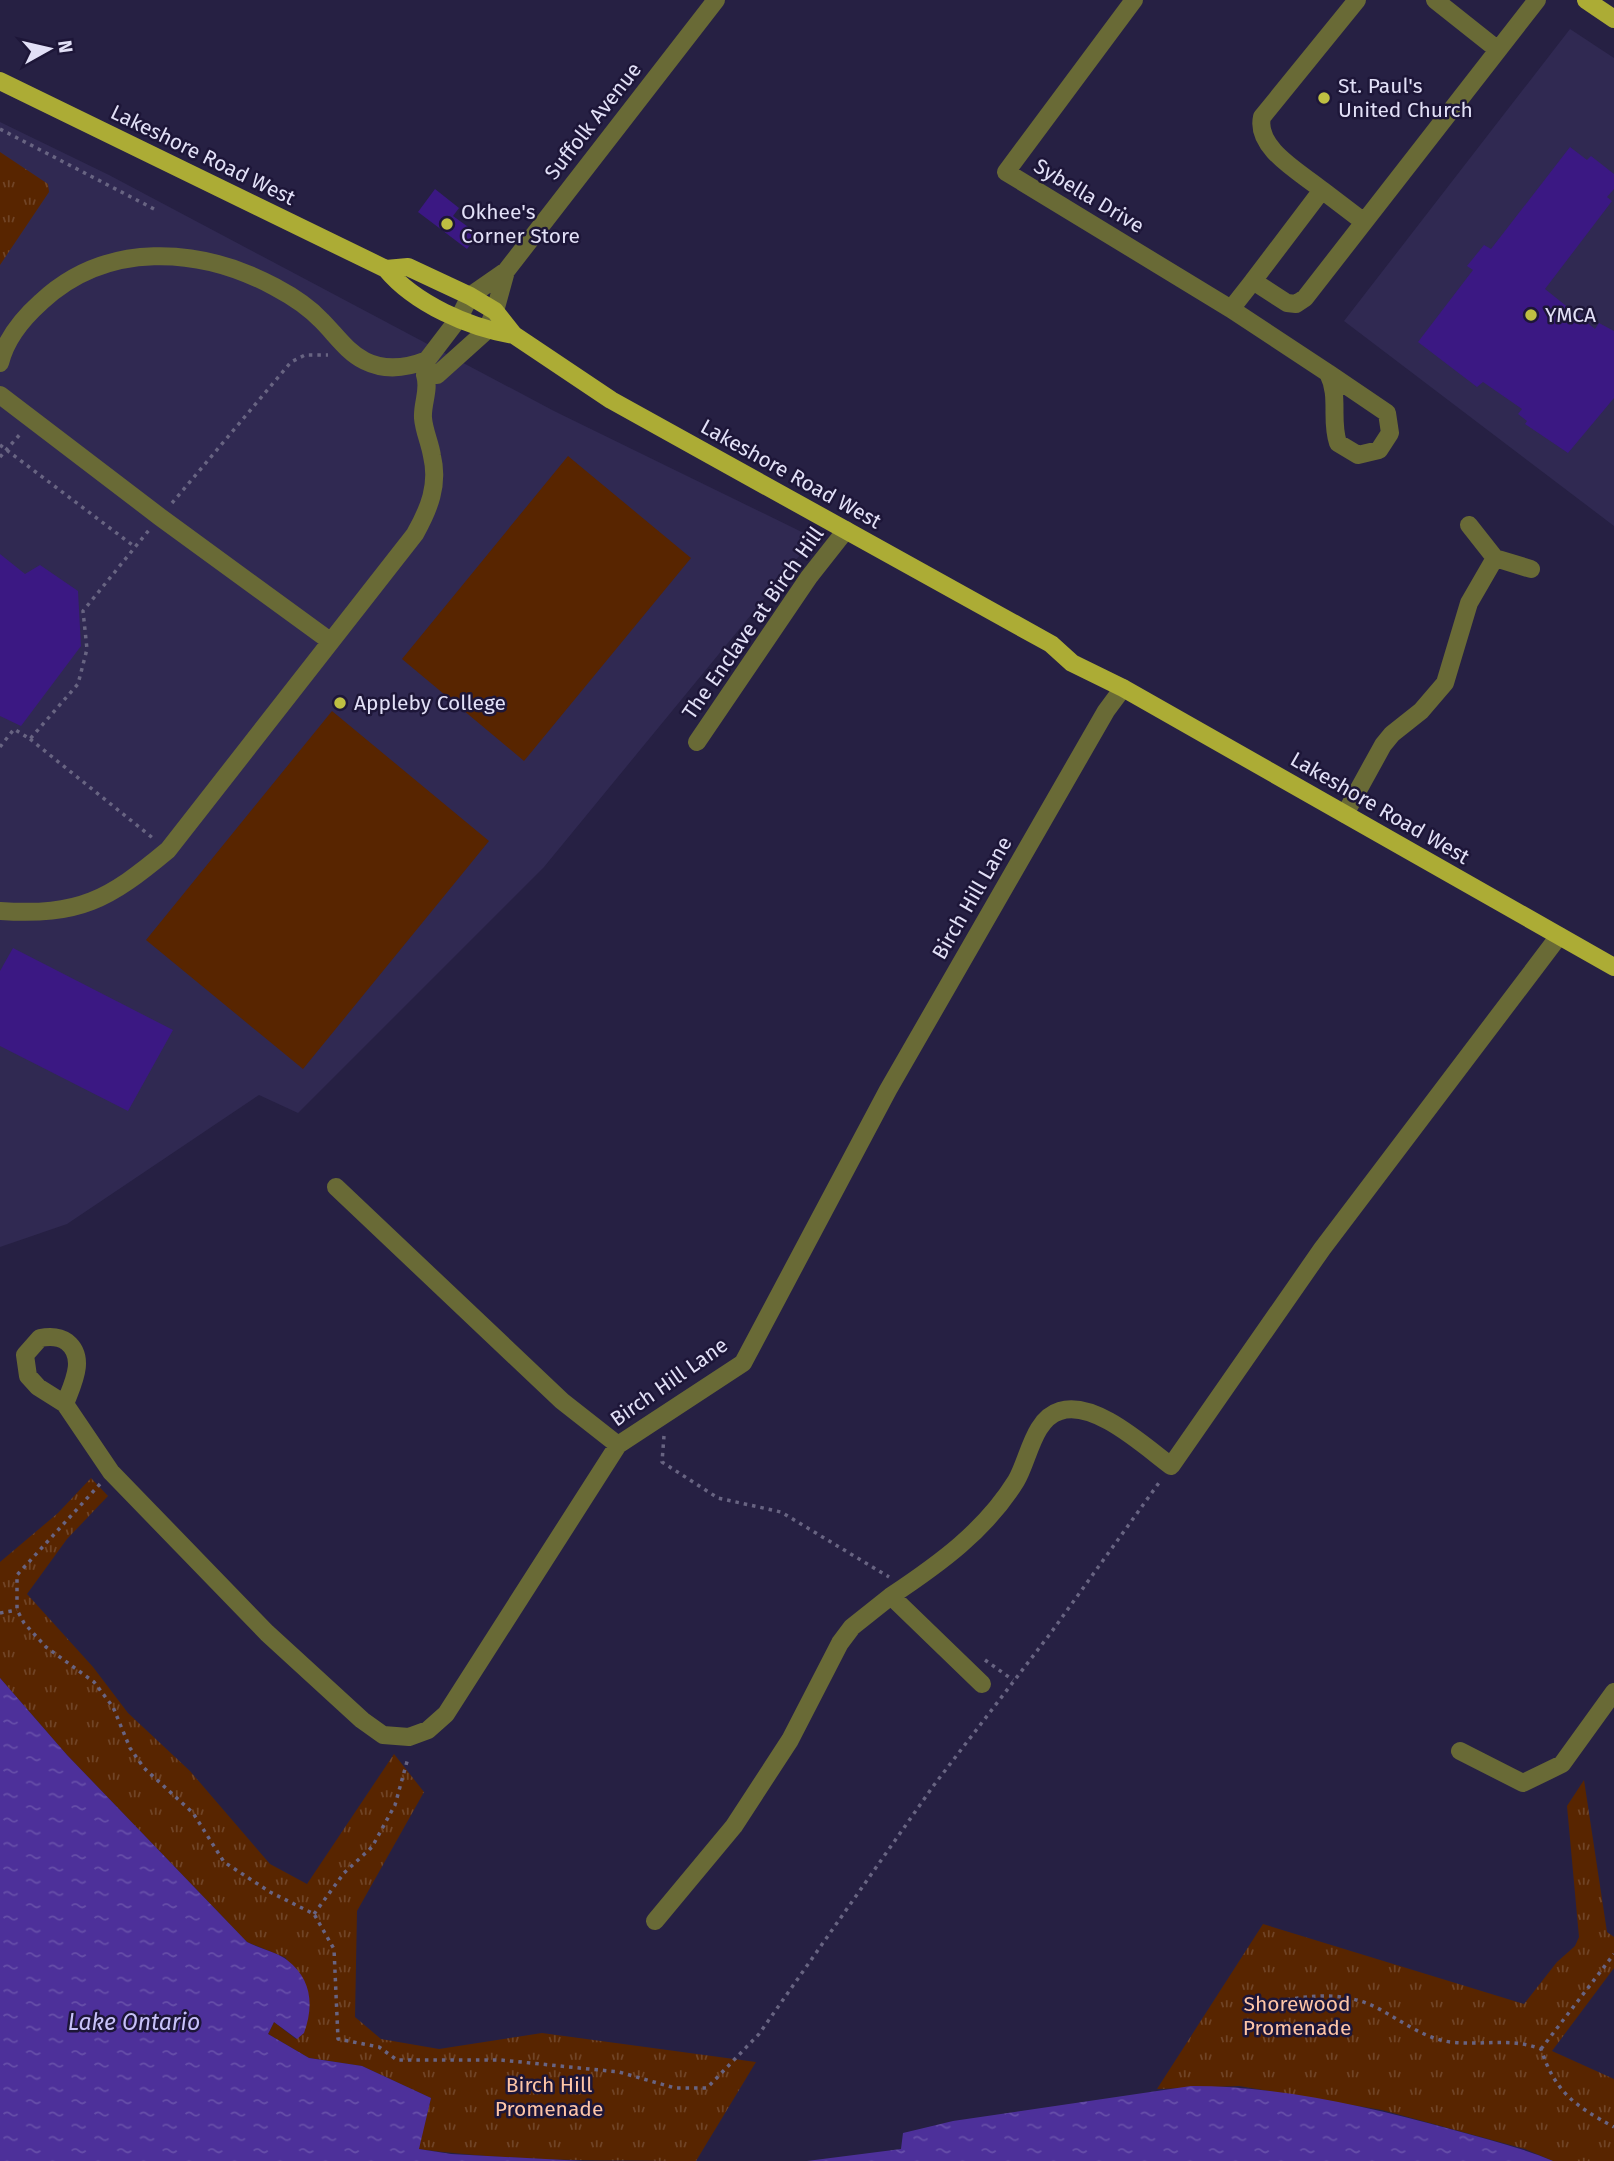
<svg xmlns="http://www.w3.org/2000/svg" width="1614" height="2161" viewBox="0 0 1614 2161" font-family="'Fira Sans',sans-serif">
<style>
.built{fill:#302952}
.grass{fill:#582500}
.park{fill:url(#park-tufts)}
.water{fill:url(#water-ripples)}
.building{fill:#3b1883}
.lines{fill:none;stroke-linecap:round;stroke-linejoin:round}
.path{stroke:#686482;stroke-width:3.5;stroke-dasharray:3.5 5;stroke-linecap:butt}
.minor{stroke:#696a36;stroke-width:18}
.major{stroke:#acac35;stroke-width:18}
.poi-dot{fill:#bebf42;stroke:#1d1638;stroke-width:2.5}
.labels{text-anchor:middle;stroke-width:5;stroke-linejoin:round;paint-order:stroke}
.poi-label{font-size:21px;fill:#e2e0f7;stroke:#1d1638;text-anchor:start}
.street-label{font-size:21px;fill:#e2e0f7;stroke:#1d1638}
.park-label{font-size:21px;fill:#fec5a7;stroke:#1d1638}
.water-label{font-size:23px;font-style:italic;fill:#c8c2f9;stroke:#1d1638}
</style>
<defs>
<pattern id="park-tufts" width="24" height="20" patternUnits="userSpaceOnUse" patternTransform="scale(1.75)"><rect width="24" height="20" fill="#582500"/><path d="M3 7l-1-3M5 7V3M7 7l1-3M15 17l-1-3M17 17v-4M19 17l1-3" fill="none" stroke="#704426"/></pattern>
<pattern id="water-ripples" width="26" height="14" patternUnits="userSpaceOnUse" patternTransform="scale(1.75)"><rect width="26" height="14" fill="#4d309a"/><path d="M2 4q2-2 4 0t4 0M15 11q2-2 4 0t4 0" fill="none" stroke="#664ea9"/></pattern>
</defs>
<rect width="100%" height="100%" fill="#262043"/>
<path class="built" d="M1570,29L1614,58V526L1344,321Z
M0,122L109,175L554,411L814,538L544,867L298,1113L259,1095L67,1224L0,1247Z"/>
<path class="grass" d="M568,456L691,558L524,761L402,659Z
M332,711L489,841L303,1069L146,940Z"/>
<path class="park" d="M0,152L48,184L49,192L0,265Z
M91,1478L108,1496L67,1539L27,1594L93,1667L128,1713L190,1771L270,1864L307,1884L394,1754L424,1792L357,1911L355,2017L381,2039L439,2049L542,2033L756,2062L696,2161C604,2161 509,2161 418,2149L431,2098L362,2066L309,2058L268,2034L274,2022L296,2039L286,1958L247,1942L67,1755L0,1678V1562L58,1513Z
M1584,1780L1607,1932L1614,1937V1968L1552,2051L1614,2079V2161H1553L1525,2149L1382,2110L1239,2086L1157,2089L1263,1924L1524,2004L1557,1962L1575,1946L1579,1937L1567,1806Z"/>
<path class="water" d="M0,1678L67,1755L247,1942C258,1948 279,1953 287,1960C312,1979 314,2006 304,2033L297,2039L274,2022L268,2034L309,2058L362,2066L431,2098L419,2149L451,2154L583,2161H0Z
M1191,2086C1279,2086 1366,2106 1450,2129C1485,2139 1520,2147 1553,2161H807L901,2149L903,2133L953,2121Z"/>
<path class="building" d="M1570,147L1587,160L1591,156L1614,174V189L1607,197L1612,201L1545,289L1595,329L1599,323L1614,331V398L1568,453L1525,424L1527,421L1518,414L1522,409L1483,382L1477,387L1418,342L1473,270L1467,266L1484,245L1491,249Z
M435,189L459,208L453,216L478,234L467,249L418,212Z
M0,554L25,574L40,565L78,591L81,646L21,726L0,716Z
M13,948L173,1030L128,1111L0,1046V971Z"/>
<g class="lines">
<path class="path" d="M0,129L156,210
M0,445L135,547
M0,457L22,432
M172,503L291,362L305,355H328
M30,739L154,839
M0,747L14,729L30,739L78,684L87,649L83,611L149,530
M664,1436L662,1462L718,1498L781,1512L889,1577
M100,1484L17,1575V1610L24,1623L46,1647L94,1682L113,1707L130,1748L144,1768L193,1813L224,1862L270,1892L314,1914L334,1949L338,2039L379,2047L397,2060H501L619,2072L675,2088H707L759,2034L934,1785L1050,1634L1161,1480
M0,1613L17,1610
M985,1660L1013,1680
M314,1914L344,1873L372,1847L395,1805L408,1758
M1270,2003C1308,1995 1346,1990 1381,2010C1403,2022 1424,2038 1450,2042C1481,2046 1510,2037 1541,2049C1555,2092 1575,2106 1614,2127
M1541,2049L1614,1954"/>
<path class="minor" d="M1134,0L1006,172L1231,309L1328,373
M1435,0L1498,50
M1322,190C1300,172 1255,148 1262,117L1357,0
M1364,222L1322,190L1253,281L1287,303L1296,304L1305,298L1537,0
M506,271L495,311L486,331L437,375H425L427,360L459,318L470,296L506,271L716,0
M1231,309L1253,281
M0,363C6,338 22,319 41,302C106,241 199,246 275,287C292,296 309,307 322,321C336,335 347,352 365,361C385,371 407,368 427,360
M1328,373L1387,413L1390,433L1379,450L1358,455L1338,443C1330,419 1340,397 1328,373Z
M0,395L160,517L330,641
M1469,525L1495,558L1531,569
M697,742L809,577L846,530
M1345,814L1383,745L1392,734L1421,711L1445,683L1469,603L1495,558
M0,911C80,916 108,900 168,850L415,534C429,509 439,485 432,456C430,443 424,431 423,418C422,403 430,390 425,375
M336,1187L562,1401L618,1445
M65,1404C72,1385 87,1358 67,1342C59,1336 50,1336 40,1338L25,1355L28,1376L38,1387L65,1404L111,1472L267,1633L362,1720L383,1735L409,1737L428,1730L446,1714L618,1445L743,1363L888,1090L1106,711L1123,688
M982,1684L891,1596C939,1564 985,1531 1016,1481C1029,1459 1033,1419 1060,1411C1095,1400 1144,1446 1171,1466L1322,1249L1559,936
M1460,1751L1523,1783L1562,1764L1614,1692
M655,1921L734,1826L790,1740L840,1643L852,1627L891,1596"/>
<path class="major" d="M1586,0L1614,19
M0,81L386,269C415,304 470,328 514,335
M386,269L408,267L470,296L495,311L514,335L611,400L1051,644L1072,663L1123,688L1614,967"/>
</g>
<g class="poi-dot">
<circle cx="1324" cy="98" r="7"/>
<circle cx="447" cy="224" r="7"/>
<circle cx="1531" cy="315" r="7"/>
<circle cx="340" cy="703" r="7"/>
</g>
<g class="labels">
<g class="poi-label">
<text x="1338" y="93">St. Paul's<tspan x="1338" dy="24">United Church</tspan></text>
<text x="461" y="219">Okhee's<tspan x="461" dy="24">Corner Store</tspan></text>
<text x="1545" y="322">YMCA</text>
<text x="354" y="710">Appleby College</text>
</g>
<g class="street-label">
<text transform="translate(593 121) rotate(-52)" y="7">Suffolk Avenue</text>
<text transform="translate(203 155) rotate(26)" y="7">Lakeshore Road West</text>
<text transform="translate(1089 196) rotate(31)" y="7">Sybella Drive</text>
<text transform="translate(791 474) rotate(29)" y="7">Lakeshore Road West</text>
<text transform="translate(753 623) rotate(-55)" y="7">The Enclave at Birch Hill</text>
<text transform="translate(1380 808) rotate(30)" y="7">Lakeshore Road West</text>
<text transform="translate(972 898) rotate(-60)" y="7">Birch Hill Lane</text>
<text transform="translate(669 1382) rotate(-35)" y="7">Birch Hill Lane</text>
</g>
<g class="park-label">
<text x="1297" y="2011">Shorewood<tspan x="1297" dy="24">Promenade</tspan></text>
<text x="549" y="2092">Birch Hill<tspan x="549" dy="24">Promenade</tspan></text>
</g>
<g class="water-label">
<text x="134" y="2030">Lake Ontario</text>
</g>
</g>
<g transform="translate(49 49) rotate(82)" stroke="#1d1638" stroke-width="5" paint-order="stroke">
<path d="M0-5L12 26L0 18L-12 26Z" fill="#e2e0f7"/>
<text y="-10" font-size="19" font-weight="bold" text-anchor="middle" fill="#e2e0f7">N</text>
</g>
</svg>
